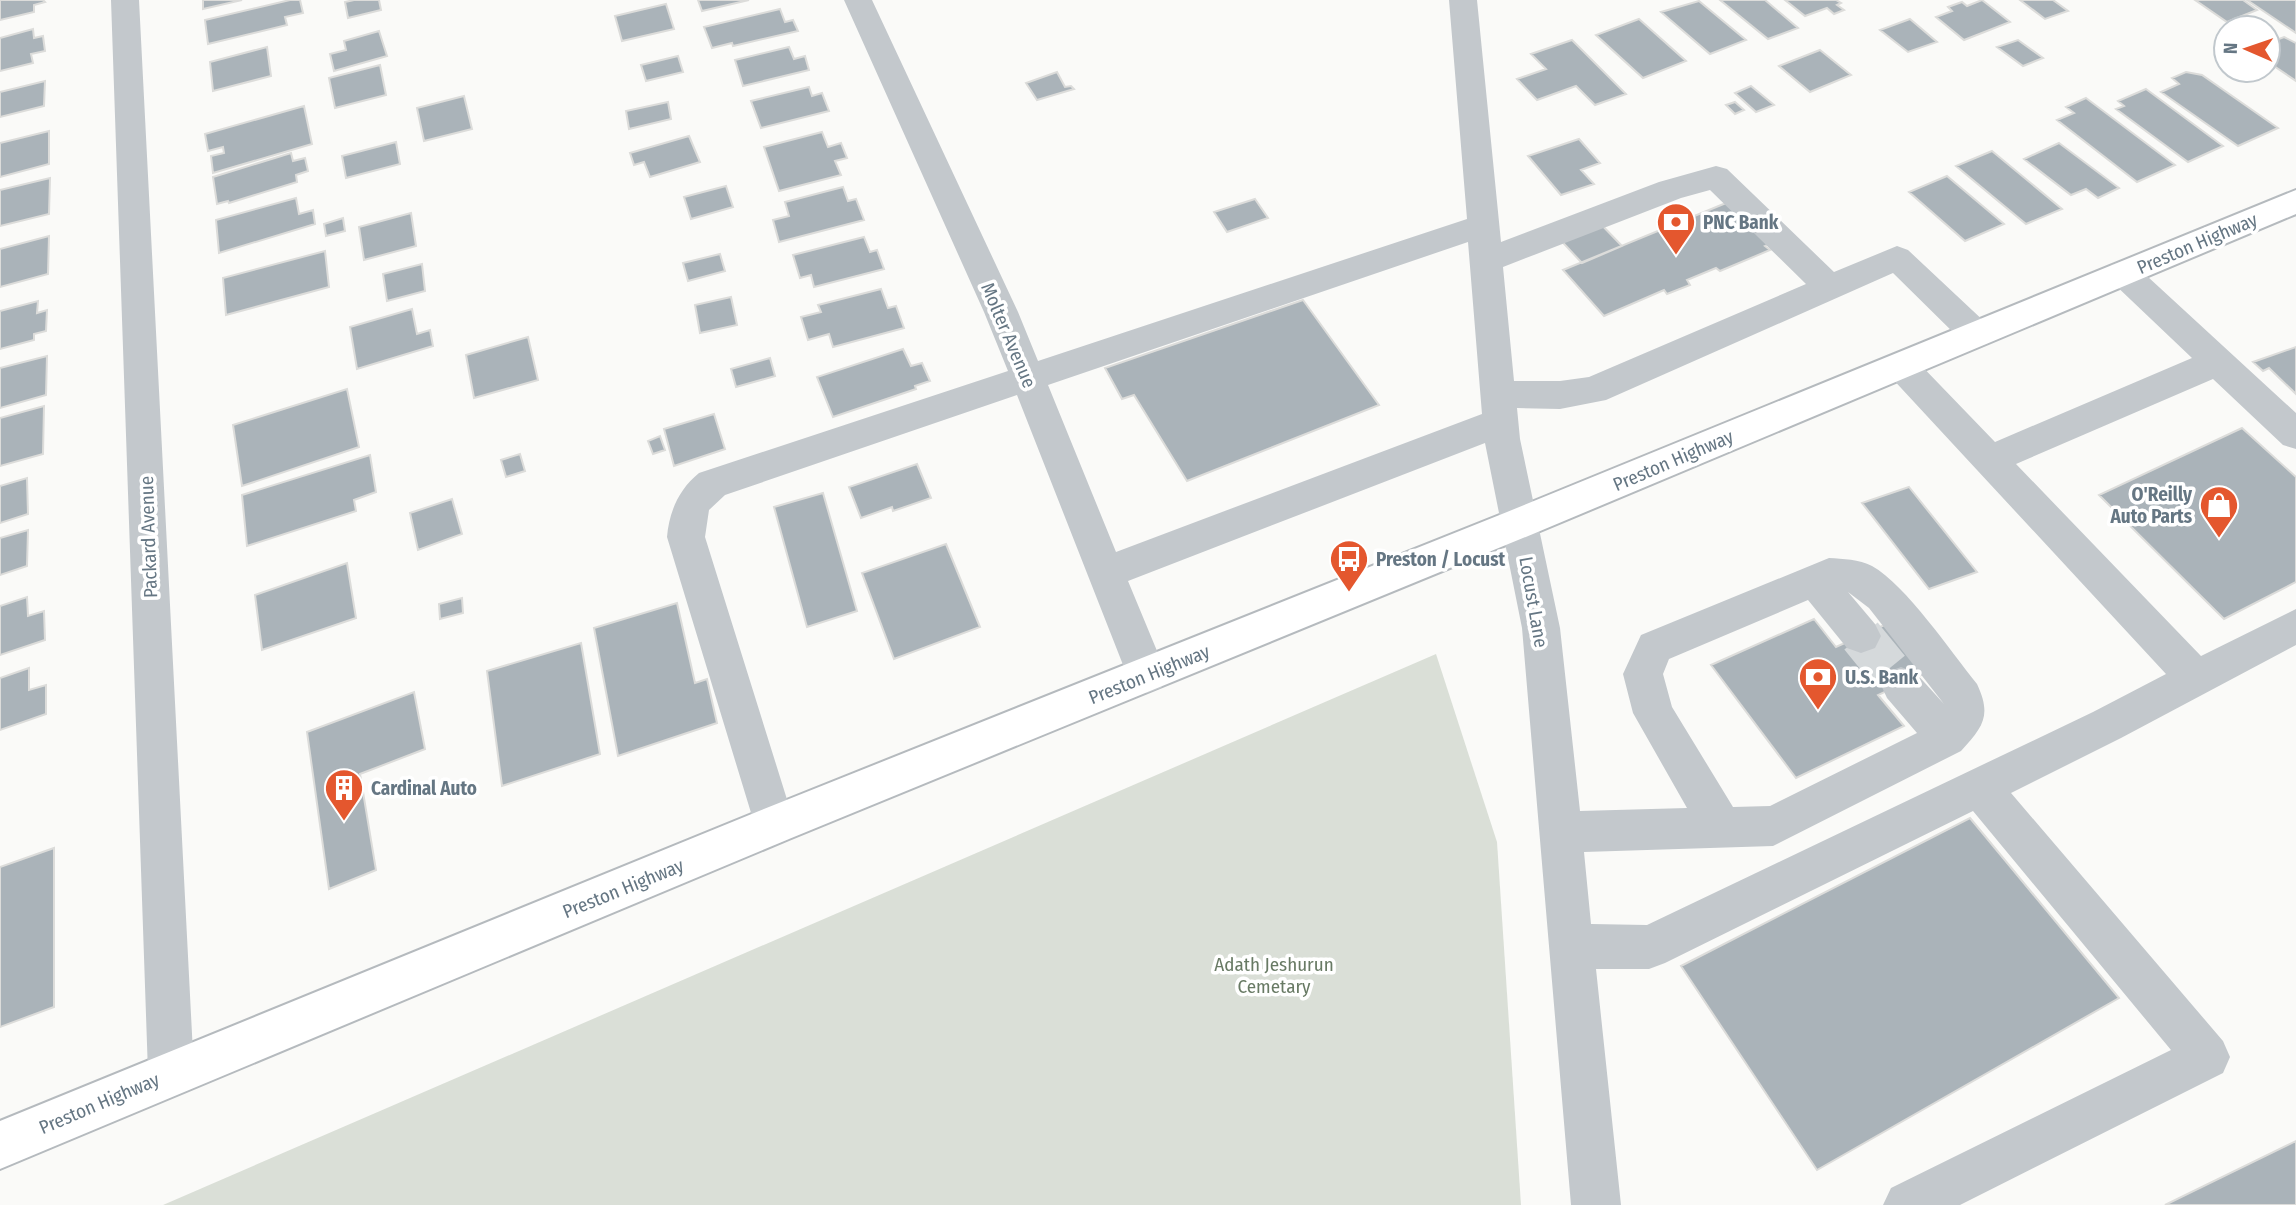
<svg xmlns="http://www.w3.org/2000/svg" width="2296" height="1205" viewBox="0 0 2296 1205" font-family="'Fira Sans Condensed',sans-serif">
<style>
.green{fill:#dadfd7}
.building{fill:#aab3b9;stroke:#dcdcda;stroke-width:2}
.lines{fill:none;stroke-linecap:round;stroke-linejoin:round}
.minor-tunnel{stroke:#d5d9db;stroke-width:43;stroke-dasharray:43 21;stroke-linecap:butt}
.major-casing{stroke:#b5babe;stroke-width:4}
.minor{fill:#c3c8cc;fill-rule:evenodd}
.major{fill:#fff;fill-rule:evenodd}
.labels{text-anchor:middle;stroke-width:7;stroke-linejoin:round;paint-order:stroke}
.poi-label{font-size:19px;font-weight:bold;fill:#657683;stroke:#fff;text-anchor:start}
.street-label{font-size:19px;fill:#657683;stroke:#fff}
.park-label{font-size:19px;fill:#687a64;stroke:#fff}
</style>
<rect width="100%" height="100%" fill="#fafaf8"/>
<path class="green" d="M1436,654L1497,842L1521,1205H163Z"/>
<path class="building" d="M0,0H43L45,2L34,5V12L0,20Z
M203,0H242L203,9Z
M290,0H300L303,13L285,17L287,25L208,44L205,20Z
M354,0H379L381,10L348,18L345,2Z
M698,0H749L702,11Z
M1720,0H1765L1798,28L1768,39Z
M1785,0H1836L1841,3L1837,5L1844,10L1834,14L1827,8L1805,16Z
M1982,0L2010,22L1964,40L1936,17L1952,11L1948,7L1962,2L1967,6Z
M2020,0H2053L2068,11L2045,19Z
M2195,0H2243L2257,10L2227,22Z
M2247,0H2296V33Z
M1699,1L1746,40L1710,54L1661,12Z
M666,4L674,29L622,41L615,16Z
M780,9L785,22L793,20L798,31L733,46L732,43L712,48L704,27Z
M1639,19L1686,61L1643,78L1596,35Z
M1910,19L1937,42L1908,52L1880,30Z
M33,29L34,38L43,36L45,51L31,54L33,63L0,71V38Z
M379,31L387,56L334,71L330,54L346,50L344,41Z
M2284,37L2296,43V81L2268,62V49L2275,45L2271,42Z
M1572,40L1626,94L1595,105L1576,86L1537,100L1517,79L1546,69L1531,54Z
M2018,40L2043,58L2023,66L1997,47Z
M267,47L271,76L213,91L210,62Z
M789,47L794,59L805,56L809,70L743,86L735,60Z
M1820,50L1851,75L1810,92L1779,66Z
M678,56L683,72L646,81L641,65Z
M380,65L386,95L335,108L329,78Z
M1057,72L1065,87L1071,86L1074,89L1037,100L1026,83Z
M2186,72L2202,75L2278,128L2238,146L2161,92L2179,84L2172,78Z
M45,81L44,106L0,117V92Z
M1751,86L1774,105L1756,112L1735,93Z
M809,87L812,96L822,93L829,111L761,128L751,101Z
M2146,89L2223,146L2188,162L2116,109L2124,106L2118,101Z
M464,96L472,129L424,141L417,108Z
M2086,98L2175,165L2137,182L2057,120L2074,113L2066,107Z
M668,102L671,119L629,129L626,111Z
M1735,102L1744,110L1735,114L1726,105Z
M304,106L312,144L213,173L211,156L224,153L223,147L208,151L205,134Z
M49,131V164L0,177V143Z
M822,132L828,147L841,143L847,158L835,161L841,175L779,191L764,147Z
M689,136L700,162L650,177L644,162L634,165L630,153Z
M1579,139L1600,163L1581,170L1594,184L1561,195L1528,156Z
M396,142L400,164L346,178L342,156Z
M2059,143L2119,188L2098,198L2086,189L2071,195L2024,159Z
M1992,151L2062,209L2026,224L1956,166Z
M291,153L293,161L305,158L308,171L296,175L297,182L229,203L228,201L217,204L213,177Z
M1947,176L2004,224L1965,241L1909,192Z
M50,178L49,214L0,226V190Z
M726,186L733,207L691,219L684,197Z
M843,187L848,201L856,199L864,220L779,242L773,220L789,216L785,202Z
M296,198L299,214L313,210L315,224L219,253L216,220Z
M1255,199L1268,218L1227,232L1214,212Z
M1726,203L1770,244L1765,246L1770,250L1720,271L1716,268L1687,280L1690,285L1667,294L1664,290L1604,316L1563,270Z
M411,213L416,246L364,260L359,227Z
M1592,215L1622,246L1582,263L1552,231Z
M343,218L345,231L326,236L324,224Z
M49,236L48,274L0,287V249Z
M864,237L870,252L877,250L884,269L814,287L811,275L800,278L793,255Z
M325,251L329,287L226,315L223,278Z
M720,254L725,271L688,281L683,263Z
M422,264L425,291L387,301L383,274Z
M881,289L888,308L896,306L904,328L833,347L829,334L808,340L801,317L821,312L818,305Z
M731,297L737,325L700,333L695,305Z
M1303,300L1379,405L1187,481L1134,395L1122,399L1105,368Z
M38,301L37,313L47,310L46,331L34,334V340L0,349V311Z
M412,309L417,334L430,330L433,346L357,369L350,327Z
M528,337L538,380L474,398L466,355Z
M2296,347V394L2269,368L2263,371L2253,362Z
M903,349L911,366L922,363L930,381L915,386L916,389L833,417L817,377Z
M47,356L46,395L0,408V368Z
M770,358L775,376L736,387L731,369Z
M347,389L359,447L242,486L233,425Z
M44,406L43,454L0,466V418Z
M714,414L725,449L674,466L664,429Z
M2242,428L2296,477V582L2224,619L2099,495Z
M660,436L665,450L653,454L648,441Z
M520,454L525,471L506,477L501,460Z
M370,455L376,492L354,500L356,511L247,546L242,495Z
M917,464L931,498L893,511L892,507L861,518L849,487Z
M27,478L28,514L0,523V486Z
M1909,487L1977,572L1929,589L1862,503Z
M823,493L857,611L807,627L774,507Z
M452,499L462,534L418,550L410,513Z
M28,530L27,566L0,575V538Z
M946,544L980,627L894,659L862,573Z
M347,563L356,618L262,650L255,595Z
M27,597L28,616L44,611L45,640L0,655V606Z
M462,598L463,613L440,619L439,604Z
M677,603L695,683L707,679L717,723L618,756L594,628Z
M1814,619L1836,647L1891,622L1932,670L1878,695L1904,726L1796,778L1711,665Z
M581,643L600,754L502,786L487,671Z
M29,668V690L46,685V714L0,730V678Z
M414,692L425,749L360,774L376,870L329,889L307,732Z
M1970,818L2119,998L1817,1170L1681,966Z
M54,848V1007L0,1027V867Z
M2296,1141V1205H2165Z"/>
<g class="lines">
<path class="minor-tunnel" d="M1861,636L1901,685"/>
<g class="major-casing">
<path id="major" d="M2296,190V214L1533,534L789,839L0,1169V1121L759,811L1507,512Z"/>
</g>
<path class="minor" d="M111,0H139L194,1073L188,1090L171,1096L154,1090L148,1073Z
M844,0H872L1018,312L1038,361L1467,219L1449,0H1477L1501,242L1659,182L1716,166L1727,169L1834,272L1897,246L1908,250L1988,325L1993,334L1988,343L1976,347L1964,343L1893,273L1606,400L1560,409L1517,408L1520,439L1560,628L1580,811L1687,808L1633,713L1623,674L1641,635L1829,558C1843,559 1859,559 1872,566C1906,585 1951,652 1977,684C1992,716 1983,727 1961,751L1773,846L1584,852L1591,924L1647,925L2093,712L2166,674L1889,375L1884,366L1889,357L1901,353L1913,357L1995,442L2192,358L2111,281L2107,273L2111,265L2123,261L2135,265L2296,413V449L2283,445L2213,379L2016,464L2201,656L2296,609V645L2121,738L2011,793L2223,1041L2230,1057L2223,1073L1960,1205H1883L1891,1188L2171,1050L1973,811L1665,963L1649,969H1596L1621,1205H1571L1522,628L1485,443L1128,581L1167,675L1161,688L1147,693L1133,688L1127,675L1017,395L725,495L709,510L705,537L795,825L789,839L774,845L759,839L667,537C669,512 679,489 699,473L1008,371L984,312ZM1710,190L1806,284L1589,377L1560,381H1514L1503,267L1681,198ZM1468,242L1482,414L1116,552L1048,385ZM1848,592L1869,608L1944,704L1915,672L1901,667L1887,672L1881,685L1887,698L1917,733L1770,806L1733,807L1672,707L1663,674L1669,659L1808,600L1847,648L1861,653L1875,648L1881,636L1875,624Z"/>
<use href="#major" class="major"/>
</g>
<defs>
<g id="bank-pin" transform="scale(2.0125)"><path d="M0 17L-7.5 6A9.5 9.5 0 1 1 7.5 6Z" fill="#e4572e" stroke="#fff"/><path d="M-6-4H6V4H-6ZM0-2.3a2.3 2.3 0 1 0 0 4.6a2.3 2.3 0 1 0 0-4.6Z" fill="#fff"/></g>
<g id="shop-pin" transform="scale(2.0125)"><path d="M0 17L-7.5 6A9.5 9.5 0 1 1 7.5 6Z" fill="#e4572e" stroke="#fff"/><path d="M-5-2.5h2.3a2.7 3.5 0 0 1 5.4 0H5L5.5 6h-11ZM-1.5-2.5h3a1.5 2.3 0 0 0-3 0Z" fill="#fff"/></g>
<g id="bus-pin" transform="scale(2.0125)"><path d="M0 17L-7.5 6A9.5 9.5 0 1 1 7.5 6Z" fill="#e4572e" stroke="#fff"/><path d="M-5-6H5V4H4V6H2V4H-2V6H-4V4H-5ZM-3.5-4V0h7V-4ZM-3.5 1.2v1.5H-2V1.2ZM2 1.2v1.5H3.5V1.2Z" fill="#fff"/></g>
<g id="building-pin" transform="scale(2.0125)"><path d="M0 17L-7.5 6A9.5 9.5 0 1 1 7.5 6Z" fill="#e4572e" stroke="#fff"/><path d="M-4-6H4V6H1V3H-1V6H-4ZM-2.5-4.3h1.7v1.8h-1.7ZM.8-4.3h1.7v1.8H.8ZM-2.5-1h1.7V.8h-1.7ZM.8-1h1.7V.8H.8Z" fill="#fff"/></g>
</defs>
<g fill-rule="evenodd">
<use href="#bank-pin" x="1676" y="222"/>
<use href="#shop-pin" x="2219" y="505"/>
<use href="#bus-pin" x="1349" y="559"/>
<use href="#bank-pin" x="1818" y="677"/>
<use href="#building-pin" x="344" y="788"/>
</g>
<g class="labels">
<g class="poi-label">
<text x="1703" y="229">PNC Bank</text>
<text x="2192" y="501" text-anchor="end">O'Reilly<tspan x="2192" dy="22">Auto Parts</tspan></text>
<text x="1376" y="566">Preston / Locust</text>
<text x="1845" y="684">U.S. Bank</text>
<text x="371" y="795">Cardinal Auto</text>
</g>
<g class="street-label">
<text transform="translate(2197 243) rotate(-23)" y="7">Preston Highway</text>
<text transform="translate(1009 335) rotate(67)" y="7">Molter Avenue</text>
<text transform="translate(1673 460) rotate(-23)" y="7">Preston Highway</text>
<text transform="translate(148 537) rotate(-92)" y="7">Packard Avenue</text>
<text transform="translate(1534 602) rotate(80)" y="7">Locust Lane</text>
<text transform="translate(1149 674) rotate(-22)" y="7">Preston Highway</text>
<text transform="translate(623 888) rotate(-22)" y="7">Preston Highway</text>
<text transform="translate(99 1103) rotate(-23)" y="7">Preston Highway</text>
</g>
<g class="park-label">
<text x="1274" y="971">Adath Jeshurun<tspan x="1274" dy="22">Cemetary</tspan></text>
</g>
</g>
<g transform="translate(2247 49) rotate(272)"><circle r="33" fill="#ffffff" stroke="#c1c8cd" stroke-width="2"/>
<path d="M0-5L12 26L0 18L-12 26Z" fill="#e4572e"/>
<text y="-10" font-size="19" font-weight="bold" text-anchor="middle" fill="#657683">N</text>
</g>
</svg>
